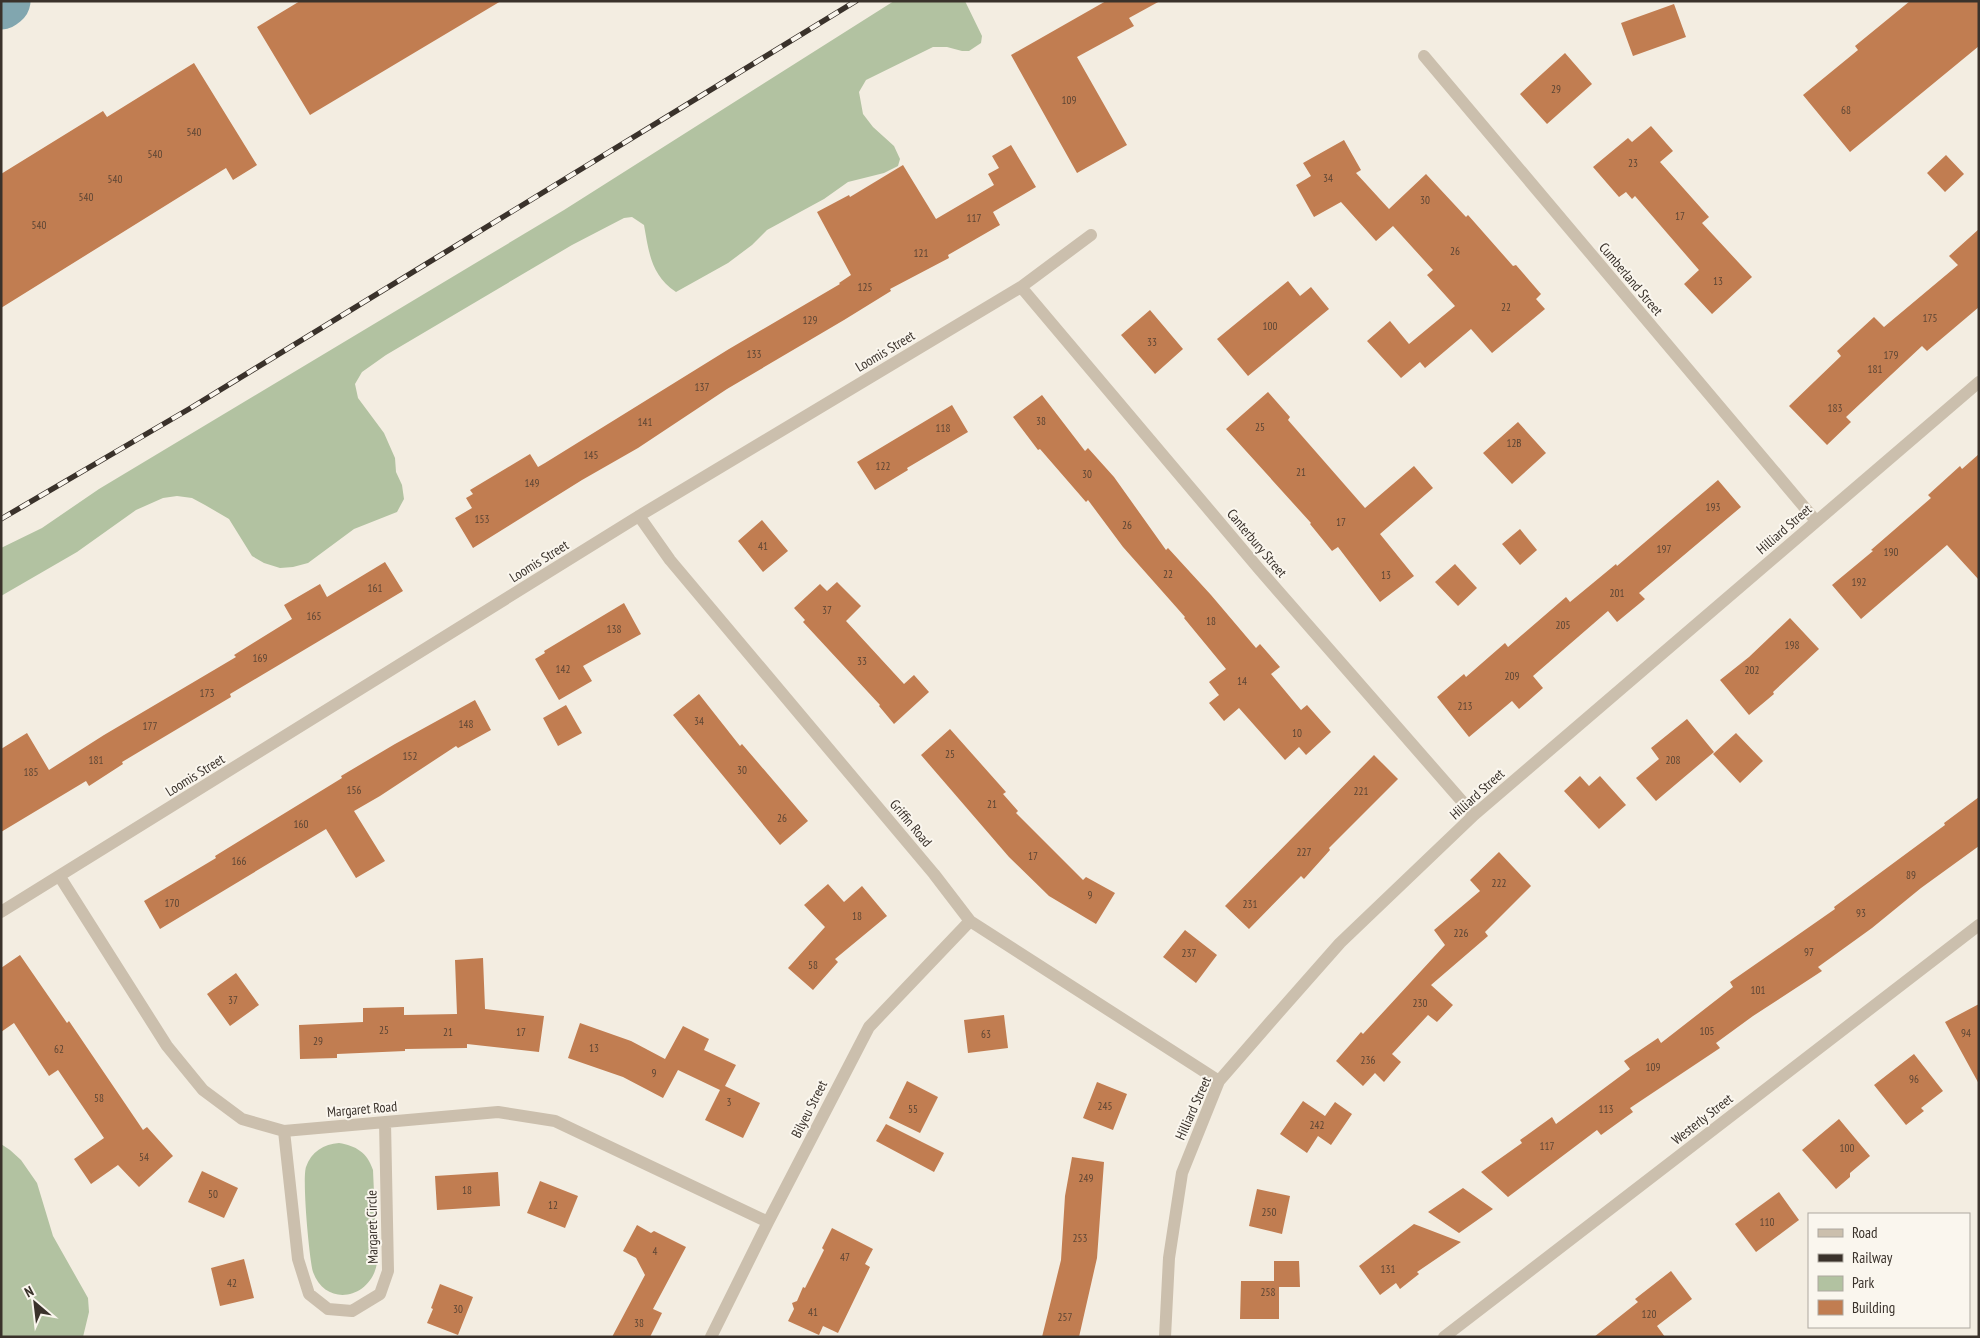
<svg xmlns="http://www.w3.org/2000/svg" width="1980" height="1338" viewBox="0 0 1980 1338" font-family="'PT Sans Narrow',sans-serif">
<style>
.green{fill:#b2c2a1}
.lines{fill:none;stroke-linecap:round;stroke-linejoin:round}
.river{stroke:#81a6af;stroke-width:51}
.building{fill:#c17d51}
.minor{stroke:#cbbfad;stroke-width:12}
.rail-casing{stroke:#3a322b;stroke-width:5.5}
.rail{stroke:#faf6ee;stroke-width:4;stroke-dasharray:11;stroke-linecap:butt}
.labels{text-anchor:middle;stroke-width:4;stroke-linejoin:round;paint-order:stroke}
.number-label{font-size:11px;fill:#5c4534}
.street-label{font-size:14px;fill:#3a322b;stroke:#faf6ee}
</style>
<rect width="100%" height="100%" fill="#f3ede1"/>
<path class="green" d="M894,1H965L982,36L981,43L969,51H962L947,47H933L866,80L859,92L863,114L873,127L894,146L900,159L898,166L884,173L848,182L824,199L767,230L752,245L728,263L676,292C651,275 649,253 644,225L632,217L624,218L572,245L386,355L362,372L355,384L358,398L384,433L395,458L396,472L402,485L404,499L397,512L354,529L308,563L293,567L280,568L264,563L252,556L229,519L205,505L192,498L177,496L163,498L136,510L77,552L1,596V548L42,528L99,489L564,210Z
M339,1143C356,1146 367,1152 373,1170L377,1263C371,1299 326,1308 313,1272C309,1257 302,1179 306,1167C311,1152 324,1144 339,1143Z
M1,1144L10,1150L21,1160L37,1183L53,1236L88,1298L89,1312L83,1337H1Z"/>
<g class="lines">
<path class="river" d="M1,4L5,1"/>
</g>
<path class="building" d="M300,1H501L310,115L257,27Z
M1106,1H1160L1129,18L1134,26L1077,57L1127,145L1077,173L1011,55Z
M1910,1H1979V46L1850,152L1803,95L1858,50L1855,46Z
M1674,4L1686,37L1633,56L1621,23Z
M1565,53L1592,84L1547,124L1520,94Z
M194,63L257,165L233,180L226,168L1,308V174L103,111L107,117Z
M1651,126L1673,151L1660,162L1709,217L1702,223L1752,277L1712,314L1684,284L1699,270L1635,196L1632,199L1626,192L1619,197L1593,167L1628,138L1632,142Z
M1344,140L1361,170L1356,173L1389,209L1426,174L1466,217L1468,215L1513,266L1516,265L1541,294L1536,299L1545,309L1492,353L1471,329L1425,368L1420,362L1401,378L1367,341L1390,321L1409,344L1455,306L1427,275L1433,270L1393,226L1376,241L1341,202L1314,217L1296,185L1311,176L1303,163Z
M1011,145L1036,187L993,212L1000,225L948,255L949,258L890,289L891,291L844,320L727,389L638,448L582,480L473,548L455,518L472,508L466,498L473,494L470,490L530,454L538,467L545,463L729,349L840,284L839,283L851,275L817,212L849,195L850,197L903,165L936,219L994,185L988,174L999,168L992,156Z
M1946,155L1964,174L1945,192L1927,173Z
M1979,229V307L1927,351L1922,346L1846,417L1851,422L1827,445L1789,406L1841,356L1837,351L1874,317L1884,327L1958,265L1949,256Z
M1288,281L1300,296L1311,287L1329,309L1248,376L1217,339Z
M1150,310L1183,349L1155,374L1121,335Z
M1268,392L1290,417L1288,420L1365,508L1414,466L1433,488L1380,534L1414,576L1380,602L1338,547L1332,551L1310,524L1311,523L1226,429Z
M1042,395L1085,451L1088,448L1114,477L1166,550L1168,548L1211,595L1256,648L1260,644L1280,667L1271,674L1301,710L1307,705L1331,732L1306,755L1299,747L1285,760L1239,708L1224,721L1209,703L1219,695L1209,682L1226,669L1184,618L1185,617L1123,547L1088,500L1086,502L1040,449L1038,450L1013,417Z
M952,405L968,432L907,468L908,470L875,490L857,462Z
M1518,422L1546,453L1512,484L1483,453Z
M1979,454V580L1947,545L1861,619L1832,585L1873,551L1871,550L1931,498L1928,495L1960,466L1962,469Z
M1718,480L1741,507L1639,593L1645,599L1617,622L1608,611L1533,676L1543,688L1519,709L1512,701L1469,737L1437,697L1464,674L1466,677L1505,643L1508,647L1566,597L1570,602L1616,564L1617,566Z
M762,520L788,551L763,572L738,541Z
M1520,529L1537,550L1520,565L1502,544Z
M385,562L403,591L230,694L231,697L122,762L123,764L89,786L86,781L1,832V749L27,733L49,770L104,735L236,657L234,655L292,619L284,605L320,584L327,597Z
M1455,564L1477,588L1458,606L1435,582Z
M837,582L861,606L846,621L904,684L914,675L929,692L894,724L879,706L880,705L803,622L805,620L794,608L820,584L827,591Z
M624,603L641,634L583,666L592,681L559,700L535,659L545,653L544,651Z
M1790,618L1819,649L1773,692L1774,694L1749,715L1720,680L1749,657Z
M699,694L740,746L742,744L808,821L780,845L673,715Z
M475,700L491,730L458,748L456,746L380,796L354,811L385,861L356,878L326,829L160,929L144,901L216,858L215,856L329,786L342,778L341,776L395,744Z
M566,705L582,733L558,746L543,718Z
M1687,719L1714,752L1656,801L1636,778L1659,759L1651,748Z
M950,729L1006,792L1003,794L1018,811L1016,813L1083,880L1086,877L1115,893L1096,924L1049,896L1009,857L921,755Z
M1736,733L1763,761L1740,783L1713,754Z
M1374,755L1398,779L1329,848L1330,850L1304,879L1301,876L1249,929L1225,906Z
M1580,776L1589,786L1600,776L1626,805L1599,829L1564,791Z
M1979,797V846L1921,888L1872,928L1818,967L1822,971L1753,1016L1716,1043L1720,1048L1630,1108L1633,1112L1601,1135L1597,1130L1508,1197L1481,1172L1522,1143L1520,1140L1552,1117L1556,1124L1630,1069L1624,1061L1658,1038L1661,1043L1733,987L1730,982L1835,909L1834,907L1945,825L1944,823Z
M1499,852L1531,886L1485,932L1488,936L1431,985L1453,1005L1437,1022L1428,1015L1392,1054L1401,1062L1384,1082L1375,1073L1363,1086L1336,1061L1361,1032L1363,1034L1445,945L1434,930L1480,891L1470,880Z
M828,884L844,902L862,886L887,916L835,959L838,962L813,990L788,968L825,927L804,905Z
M1185,930L1217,955L1196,983L1163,957Z
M20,955L67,1023L69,1021L143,1130L147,1127L173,1156L139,1187L118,1165L91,1184L74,1159L104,1138L58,1070L49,1076L14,1023L1,1032V968Z
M483,958L485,1009L544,1016L539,1052L467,1044V1048L405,1049V1051L337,1054V1058L300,1059L299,1025L363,1022V1008L404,1007V1015L457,1014L455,960Z
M236,973L259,1005L230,1026L207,994Z
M1979,1004V1084L1945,1022Z
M1004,1015L1008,1048L968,1053L964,1020Z
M580,1023L631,1041L665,1059L683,1026L709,1039L704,1050L736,1065L725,1086L760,1103L743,1138L705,1120L720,1090L678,1070L663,1098L623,1077L568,1058Z
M1914,1054L1943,1091L1921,1108L1924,1111L1906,1125L1874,1085Z
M907,1081L938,1097L920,1133L889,1118Z
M1097,1082L1127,1094L1113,1130L1083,1118Z
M1303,1101L1325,1116L1335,1102L1352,1114L1331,1145L1318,1136L1307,1153L1280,1134Z
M1839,1119L1870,1156L1850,1173V1177L1836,1189L1802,1150Z
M886,1124L944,1153L934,1172L876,1141Z
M1072,1157L1104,1162L1097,1258L1079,1337H1042L1061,1260L1065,1196Z
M202,1171L238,1188L224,1218L188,1202Z
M498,1172L500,1206L437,1210L435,1176Z
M540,1181L578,1196L565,1228L527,1213Z
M1463,1188L1493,1209L1459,1233L1428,1212Z
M1257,1189L1290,1196L1282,1234L1249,1226Z
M1779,1192L1799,1220L1756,1252L1735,1224Z
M1414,1224L1461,1242L1417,1272L1419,1274L1400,1289L1396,1283L1380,1295L1359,1266Z
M637,1225L651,1233L654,1231L686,1247L653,1309L662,1313L650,1337H612L645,1275L636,1258L623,1251Z
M832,1228L873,1249L865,1264L870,1267L838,1333L823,1326L819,1335L788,1321L794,1309L792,1303L797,1301L803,1287L805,1288L824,1250L822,1248Z
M244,1259L254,1298L220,1306L211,1268Z
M1274,1261H1299L1300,1287H1279V1319H1240L1241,1281H1274Z
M1671,1271L1692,1299L1657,1326L1665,1337H1594L1638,1302L1635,1299Z
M440,1284L473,1297L458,1335L427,1323L433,1309L431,1308Z"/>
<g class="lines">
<path class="minor" d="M1424,56L1816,521
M1021,287L1259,569L1474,815
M639,516L670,560L934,874L970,921L1219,1081
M60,877L167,1046L203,1090L242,1119L284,1131L498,1112L555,1121L768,1222
M1,912L639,516L1021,287L1091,235
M284,1131L298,1259L309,1294L328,1309L352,1311L380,1294L388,1271L385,1122
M711,1337L768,1222L869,1027L970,921
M1165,1337L1169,1258L1182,1173L1219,1081L1272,1020L1340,943L1474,815L1979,382
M1444,1337L1979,925"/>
<g class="rail-casing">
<path id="rail" d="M1,519L189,409L856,1"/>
</g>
<use href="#rail" class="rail"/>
</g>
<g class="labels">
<g class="number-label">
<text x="1556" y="93">29</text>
<text x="1069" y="104">109</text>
<text x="1846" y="114">68</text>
<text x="194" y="136">540</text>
<text x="155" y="158">540</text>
<text x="1633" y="167">23</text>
<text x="1328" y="182">34</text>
<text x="115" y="183">540</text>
<text x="86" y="201">540</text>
<text x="1425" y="204">30</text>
<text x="1680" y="220">17</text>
<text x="974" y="222">117</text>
<text x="39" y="229">540</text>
<text x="1455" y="255">26</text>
<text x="921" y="257">121</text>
<text x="1718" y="285">13</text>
<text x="865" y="291">125</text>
<text x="1506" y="311">22</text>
<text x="1930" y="322">175</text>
<text x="810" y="324">129</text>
<text x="1270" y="330">100</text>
<text x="1152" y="346">33</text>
<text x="754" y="358">133</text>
<text x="1891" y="359">179</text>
<text x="1875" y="373">181</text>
<text x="702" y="391">137</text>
<text x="1835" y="412">183</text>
<text x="1041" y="425">38</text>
<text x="645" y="426">141</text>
<text x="1260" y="431">25</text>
<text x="943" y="432">118</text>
<text x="1514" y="447">12B</text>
<text x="591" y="459">145</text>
<text x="883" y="470">122</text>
<text x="1301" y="476">21</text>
<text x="1087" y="478">30</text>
<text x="532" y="487">149</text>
<text x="1713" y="511">193</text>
<text x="482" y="523">153</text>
<text x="1341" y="526">17</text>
<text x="1127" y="529">26</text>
<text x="763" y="550">41</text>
<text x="1664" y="553">197</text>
<text x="1891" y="556">190</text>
<text x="1168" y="578">22</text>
<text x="1386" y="579">13</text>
<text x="1859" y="586">192</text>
<text x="375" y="592">161</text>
<text x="1617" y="597">201</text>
<text x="827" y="614">37</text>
<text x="314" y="620">165</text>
<text x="1211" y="625">18</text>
<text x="1563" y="629">205</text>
<text x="614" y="633">138</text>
<text x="1792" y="649">198</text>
<text x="260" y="662">169</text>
<text x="862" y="665">33</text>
<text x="563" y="673">142</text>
<text x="1752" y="674">202</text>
<text x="1512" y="680">209</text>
<text x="1242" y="685">14</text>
<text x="207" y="697">173</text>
<text x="1465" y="710">213</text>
<text x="699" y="725">34</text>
<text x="466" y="728">148</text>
<text x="150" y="730">177</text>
<text x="1297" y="737">10</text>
<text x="950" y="758">25</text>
<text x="410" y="760">152</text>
<text x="96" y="764">181</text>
<text x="1673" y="764">208</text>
<text x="742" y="774">30</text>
<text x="31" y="776">185</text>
<text x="354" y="794">156</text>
<text x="1361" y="795">221</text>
<text x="992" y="808">21</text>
<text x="782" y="822">26</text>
<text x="301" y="828">160</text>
<text x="1304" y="856">227</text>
<text x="1033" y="860">17</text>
<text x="239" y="865">166</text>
<text x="1911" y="879">89</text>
<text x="1499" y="887">222</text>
<text x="1090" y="899">9</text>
<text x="172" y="907">170</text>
<text x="1250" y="908">231</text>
<text x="1861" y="917">93</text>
<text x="857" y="920">18</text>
<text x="1461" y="937">226</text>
<text x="1809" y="956">97</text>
<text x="1189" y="957">237</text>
<text x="813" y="969">58</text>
<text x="1758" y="994">101</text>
<text x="233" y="1004">37</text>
<text x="1420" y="1007">230</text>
<text x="384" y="1034">25</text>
<text x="1707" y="1035">105</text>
<text x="448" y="1036">21</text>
<text x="521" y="1036">17</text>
<text x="1966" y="1037">94</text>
<text x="986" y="1038">63</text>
<text x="318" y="1045">29</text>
<text x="594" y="1052">13</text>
<text x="59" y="1053">62</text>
<text x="1368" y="1064">236</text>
<text x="1653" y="1071">109</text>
<text x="654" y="1077">9</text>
<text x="1914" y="1083">96</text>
<text x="99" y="1102">58</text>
<text x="729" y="1106">3</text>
<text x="1105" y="1110">245</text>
<text x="913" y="1113">55</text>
<text x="1606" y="1113">113</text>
<text x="1317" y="1129">242</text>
<text x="1547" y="1150">117</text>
<text x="1847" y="1152">100</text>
<text x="144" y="1161">54</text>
<text x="1086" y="1182">249</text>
<text x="467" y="1194">18</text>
<text x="213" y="1198">50</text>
<text x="553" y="1209">12</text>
<text x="1269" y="1216">250</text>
<text x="1767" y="1226">110</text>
<text x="1080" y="1242">253</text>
<text x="655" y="1255">4</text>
<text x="845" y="1261">47</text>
<text x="1388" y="1273">131</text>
<text x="232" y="1287">42</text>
<text x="1268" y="1296">258</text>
<text x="458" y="1313">30</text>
<text x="813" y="1316">41</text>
<text x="1649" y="1318">120</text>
<text x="1065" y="1321">257</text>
<text x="639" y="1327">38</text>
</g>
<g class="street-label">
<text transform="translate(1631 279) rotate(50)" y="5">Cumberland Street</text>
<text transform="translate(885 351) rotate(-31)" y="5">Loomis Street</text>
<text transform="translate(1784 529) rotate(-41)" y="5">Hilliard Street</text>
<text transform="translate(1257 543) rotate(50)" y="5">Canterbury Street</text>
<text transform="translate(539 561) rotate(-32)" y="5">Loomis Street</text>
<text transform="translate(195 775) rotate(-32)" y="5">Loomis Street</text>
<text transform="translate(1477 794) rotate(-42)" y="5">Hilliard Street</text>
<text transform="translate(911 823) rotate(50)" y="5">Griffin Road</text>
<text transform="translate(1193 1108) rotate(-66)" y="5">Hilliard Street</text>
<text transform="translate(362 1109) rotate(-5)" y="5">Margaret Road</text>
<text transform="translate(809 1109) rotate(-63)" y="5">Bilyeu Street</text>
<text transform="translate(1702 1119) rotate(-38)" y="5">Westerly Street</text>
<text transform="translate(372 1227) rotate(-91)" y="5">Margaret Circle</text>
</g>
</g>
<rect width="1980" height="1338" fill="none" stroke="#3a322b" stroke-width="5"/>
<rect x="1808" y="1213" width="162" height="115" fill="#faf6ee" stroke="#ada8a0"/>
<rect x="1818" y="1229" width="25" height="8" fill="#cbbfad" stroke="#ada8a0"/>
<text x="1852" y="1238" font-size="15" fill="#3a322b">Road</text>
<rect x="1818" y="1254" width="25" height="8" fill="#3a322b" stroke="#ada8a0"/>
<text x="1852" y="1263" font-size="15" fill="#3a322b">Railway</text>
<rect x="1818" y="1276" width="25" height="15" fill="#b2c2a1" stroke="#ada8a0"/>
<text x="1852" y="1288" font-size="15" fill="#3a322b">Park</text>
<rect x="1818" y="1300" width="25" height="15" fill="#c17d51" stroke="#ada8a0"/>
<text x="1852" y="1313" font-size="15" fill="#3a322b">Building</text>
<g transform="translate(35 1303) rotate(332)" stroke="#faf6ee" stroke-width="4" paint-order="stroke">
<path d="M0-4L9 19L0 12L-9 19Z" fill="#3a322b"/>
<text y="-8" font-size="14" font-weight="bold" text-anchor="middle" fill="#3a322b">N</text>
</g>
</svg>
